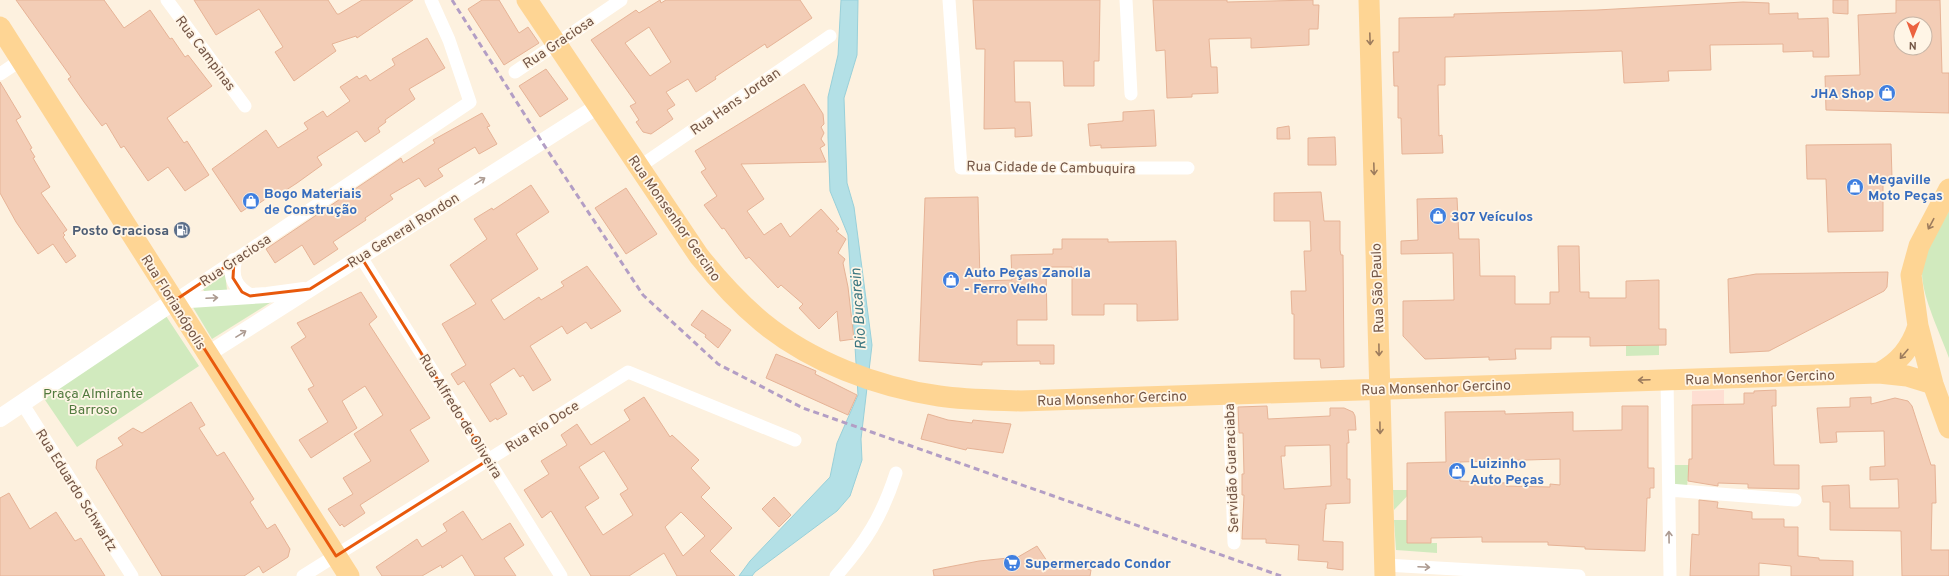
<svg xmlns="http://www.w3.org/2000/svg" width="1949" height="576" viewBox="0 0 1949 576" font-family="Overpass,sans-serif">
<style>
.commercial{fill:#feded2}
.green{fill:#d1eabe}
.water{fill:#b3e0e6;stroke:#99d0d9}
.building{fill:#f3cdb6;stroke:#e6b396;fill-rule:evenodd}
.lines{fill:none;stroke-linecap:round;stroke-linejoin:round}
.minor{stroke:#fff;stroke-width:13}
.tertiary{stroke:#fff;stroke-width:16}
.secondary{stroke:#fff;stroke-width:18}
.primary{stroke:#fed594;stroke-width:21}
.rail{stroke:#b39ec5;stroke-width:3;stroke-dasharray:6 4;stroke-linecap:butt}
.oneway{stroke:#9d7c5d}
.oneway2{stroke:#ac9a90}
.marked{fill:none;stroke:#e8590c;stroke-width:3;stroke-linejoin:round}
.labels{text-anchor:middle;stroke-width:3.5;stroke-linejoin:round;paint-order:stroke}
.street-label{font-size:14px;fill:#745646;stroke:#fff5e6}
.shop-label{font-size:14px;font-weight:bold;fill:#366cbe;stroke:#fff5e6;text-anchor:start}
.service-label{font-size:14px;font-weight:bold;fill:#4e5e75;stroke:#fff5e6;text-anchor:end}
.park-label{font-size:14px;fill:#517a3e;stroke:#fff5e6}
.water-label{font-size:15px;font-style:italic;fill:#3c7781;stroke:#fff5e6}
</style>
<rect width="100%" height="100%" fill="#fdf1df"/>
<path class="commercial" d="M1724,390V427L1692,428V391Z"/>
<path class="green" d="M1949,211V358C1941,335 1922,297 1922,273C1923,251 1939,230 1949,211Z
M225,273L227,290L204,291L203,289Z
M273,301L212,339L191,304Z
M166,316L199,366L77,447L43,397Z
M1659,345V355L1626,356V346Z
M1674,465H1689L1687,487L1674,486Z
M1393,490H1413L1394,510Z
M1394,520H1407V543H1437V553L1396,550Z"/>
<path class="water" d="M841,0H858L857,55L844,98L847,183L854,207L872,345L861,439L862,460L850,496L837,511L755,572L752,576H739L750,561L830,477L837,443L858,395L848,235L830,191L828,137V97L838,55Z"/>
<path class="building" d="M16,0H104L124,28L150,10L170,39L172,38L185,57L188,55L212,86L167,118L184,143L187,141L209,175L185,191L168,167L148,181L124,146L121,148L106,123L102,126L84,102L68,79L71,77Z
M194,0H328L337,14H339L362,0H413L357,38L356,36L332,44L336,51L294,81L275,52L283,47L259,9L216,35Z
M482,0H499L519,33L528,27L539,43L504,65L468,9Z
M660,0L661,3L666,0H800L812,18L767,48L765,44L715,77L716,79L696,92L688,79L666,92L675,105L667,110L673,119L651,134L643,132L636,122L639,120L630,106L636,103L591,40L636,10L639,13ZM649,27L671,62L650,76L625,43Z
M973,0H1100L1099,61H1094V86H1064L1063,61H1014L1015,102H1030L1032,136L1015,137V128L984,129L985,49H976Z
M1153,0H1227V2L1313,0V5H1319L1318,29H1309V45L1251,48V38L1209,39L1211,67H1217L1218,93L1192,94V97L1167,98L1165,50L1156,51Z
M1833,0H1848V14L1833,13Z
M1896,0H1940L1942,73H1949V113L1826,110L1825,76L1860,75L1858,15L1896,13ZM1901,24H1925V48H1901Z
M1743,2L1769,3V14L1798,13V19L1828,18L1829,57H1813V51L1783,52V44L1710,45L1711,70L1668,71L1669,81L1624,83L1622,51L1445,57V85H1438L1439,136L1442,135L1443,153L1402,154L1401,118H1398V86H1394L1393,52H1399V18L1454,17V14L1597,10Z
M427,38L445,68L409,89L415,99L385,120L386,122L378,128L380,132L365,142L357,131L317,157L322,165L297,183L274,198L271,195L254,207L253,204L241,212L212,169L266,130L278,148L308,129L304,123L323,111L327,117L350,101L340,87L357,76L359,79L366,75L370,81L395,65L392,59Z
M546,69L568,99L540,117L519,86Z
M0,82L21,117L16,120L32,148L30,149L35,157L33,158L50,187L41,193L67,230L63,233L65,235L63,237L76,256L66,263L53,244L38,254L16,222L0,193Z
M804,84L823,114L824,124L821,127L824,133L821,139L825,145L820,148L826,162L741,164L764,199L747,211L764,235L781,223L790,237L821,209L839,229L836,231L846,239L838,253L845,259L843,263L848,287L854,339L840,341L837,311L819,329L799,308L803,304L781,285L778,288L749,257L746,259L724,228L722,229L704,205L717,196L701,172L706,169L695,151Z
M1154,110L1156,146L1101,148V145L1090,146L1088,124L1123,121V112Z
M482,113L490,126L487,127L497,144L479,154L475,147L438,169L443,176L425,187L419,178L390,195L393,199L365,218L366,220L333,242L338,249L314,265L302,245L275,263L266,249L401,158L403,163L435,143L433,140Z
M1289,126L1290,139H1277V128Z
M1335,137L1336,165H1308V138Z
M1891,144L1892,178H1883V231L1828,232L1826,179H1807L1806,145Z
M531,185L549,212L516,234L538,269L491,300L504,320L539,297L541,300L564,286L561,282L587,266L621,311L591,329L586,322L567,334L562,326L530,346L551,380L533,391L523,375L520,377L514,368L490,384L507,414L497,420L496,418L490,422L464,381L458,385L451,374L466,365L442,324L476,304L450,265L487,239L474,219L492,208L493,210Z
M626,188L657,234L626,254L595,208Z
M1321,192L1324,221H1340V250L1341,255H1343L1344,367L1321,368L1320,359H1294V314H1292L1291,291H1306L1304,251H1311L1310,221H1274V193Z
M978,197L980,281L1012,280L1011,255L1053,254V249H1062V239H1108V242L1176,241L1178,320L1137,321V304H1104V315H1072V267H1046L1047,320H1017V345H1054V364H1040V361L982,362V365L919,361L925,198Z
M1457,198L1459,239H1479L1480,276H1515V304H1550V292H1559L1558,246H1579L1580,292H1589V298H1626V281L1659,280V329H1666V345L1590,346V337H1551V349H1515L1516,359L1489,360V357L1425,359L1403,336V301L1454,300L1453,253L1401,254V241L1418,240L1417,199Z
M1888,272L1887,287L1884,291L1769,351L1730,353L1728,279L1756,274Z
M361,292L377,317L369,324L430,418L410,430L429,461L360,505L365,513L344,527L342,524L340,526L328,509L353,494L343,478L371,461L354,434L383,415L365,386L342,401L357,428L311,458L299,440L328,422L308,389L314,386L291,347L306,337L297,323Z
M702,310L731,330L718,348L705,337L706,335L691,325Z
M776,354L816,371L815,374L857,395L848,415L766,378Z
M1776,390V406H1772L1774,465H1799V489L1748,488V484L1718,483V486L1688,481L1689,459H1692V405L1744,404V393H1754V391Z
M644,397L670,437L672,435L699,460L691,468L710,488L701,497L732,528L710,551L735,576H677L664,553L629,576H591L551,511L542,518L524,490L549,474L541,461L567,445L561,435L577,424L591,445L630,420L624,410ZM604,451L628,489L620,494L633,515L603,535L585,507L599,498L579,467ZM681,512L705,536L683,556L665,527Z
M1871,397V404L1895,398L1908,401L1912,406L1931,465H1935L1936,503H1932L1931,550H1949V576H1902L1901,531L1830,530V502H1823L1822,486L1849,485L1850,508H1899L1898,479L1870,480V467L1885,466L1884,431L1836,432L1837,442L1820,443L1817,408L1850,407V398Z
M191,402L205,425L199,428L217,456L224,452L254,499L250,502L267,529L275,524L290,549L288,557L263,573L259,566L244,576H162L96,468L97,460L123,445L118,438L133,428L142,433Z
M1267,406L1268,419L1330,416V408H1344L1353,412L1355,416L1356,430H1348L1349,443H1347V479H1350V503L1326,504V509H1325L1323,541L1343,542V570L1327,568L1328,562L1298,560L1299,545L1266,543V539H1242L1244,495H1242V474H1244L1243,433H1239L1238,407ZM1330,445L1331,486L1284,489L1281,456H1285V446Z
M1622,406H1648V468H1654V488H1650V498H1647L1645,551L1585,549V547L1548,545V542H1482V537L1431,538V543H1407V463L1446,462L1445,412L1505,411V414L1573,412V431L1622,430ZM1560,459V485L1550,484V487L1506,486V483L1460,481V462Z
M928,414L948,420L972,423L973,420L1011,424L1003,453L967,448L966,450L921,439Z
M9,493L30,529L56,512L75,541L81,538L105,576H0V498Z
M774,497L791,515L779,527L762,509Z
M1699,500L1718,502L1717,508L1752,512V519H1784V527H1798V556L1819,558V560L1853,561V576H1791V566L1759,563V576H1690L1692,534L1699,535Z
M463,511L482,540L510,523L524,545L504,558L516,576H475L462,555L442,568L441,565L422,576H382L376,567L417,539L422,547L447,531L443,524Z
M1037,546L1047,561L1091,570L1090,576H934L933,570L979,561L1018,557Z"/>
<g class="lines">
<path class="minor" d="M167,0L245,106
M949,0L961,168H1188
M1126,0L1131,94
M515,72L621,0
M0,74L21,60
M639,167L830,36
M361,257L561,576
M174,301L470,102L449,40L431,0
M1667,380L1670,576
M1229,394L1234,543
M22,403L132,576
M1669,490L1795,500
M1385,565L1579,576
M303,576L628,372L795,440
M836,576C866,542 882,516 896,473"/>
<path class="tertiary" d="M234,261C230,277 235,288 250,296
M174,301L267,295L304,290
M208,354L598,106"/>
<path class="secondary" d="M0,418L174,301"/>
<path class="primary" d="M527,0L699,256C718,280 738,302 762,322C811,362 877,387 939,396C966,400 994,400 1021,401L1879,373L1907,376L1933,384
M1369,0L1385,576
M0,27L349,576
M1949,189L1919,246L1911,275L1918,326L1933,384L1949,428
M1879,373C1899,362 1911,348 1918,326"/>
<path class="rail" d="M452,0L542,142L643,295L718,364L803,408L1281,576"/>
</g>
<defs><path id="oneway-shaft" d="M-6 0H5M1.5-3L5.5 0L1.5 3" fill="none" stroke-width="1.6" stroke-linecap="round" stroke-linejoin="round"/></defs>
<g class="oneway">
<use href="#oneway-shaft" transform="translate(1370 39) rotate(88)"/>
<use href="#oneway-shaft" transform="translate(1374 169) rotate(88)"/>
<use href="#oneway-shaft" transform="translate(1931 224) rotate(118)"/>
<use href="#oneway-shaft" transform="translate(1379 350) rotate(89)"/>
<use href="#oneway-shaft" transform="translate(1904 354) rotate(130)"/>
<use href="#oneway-shaft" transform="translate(1644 380) rotate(178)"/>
<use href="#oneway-shaft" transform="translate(1380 428) rotate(89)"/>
</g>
<g class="oneway2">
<use href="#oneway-shaft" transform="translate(480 181) rotate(-32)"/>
<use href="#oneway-shaft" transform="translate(212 298) rotate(-3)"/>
<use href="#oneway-shaft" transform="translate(241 334) rotate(-32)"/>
<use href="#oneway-shaft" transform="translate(1669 537) rotate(-91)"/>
<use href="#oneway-shaft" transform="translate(1424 567) rotate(3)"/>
</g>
<path class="marked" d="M361,257L488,460L336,556L174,301L234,261L233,278L242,292L250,296L310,289Z"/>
<defs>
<g id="shop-disc" transform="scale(0.9)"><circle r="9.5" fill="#3f7fe0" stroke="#fff5e6"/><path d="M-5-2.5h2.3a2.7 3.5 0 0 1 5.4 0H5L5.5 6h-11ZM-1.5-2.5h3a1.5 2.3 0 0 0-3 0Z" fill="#fff"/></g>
<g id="fuel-disc" transform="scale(0.9)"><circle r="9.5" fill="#5c6f8a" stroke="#fff5e6"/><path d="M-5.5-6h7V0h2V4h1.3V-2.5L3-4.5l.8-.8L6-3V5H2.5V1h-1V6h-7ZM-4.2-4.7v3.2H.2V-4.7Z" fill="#fff"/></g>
<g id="supermarket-disc" transform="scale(0.9)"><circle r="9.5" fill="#3f7fe0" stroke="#fff5e6"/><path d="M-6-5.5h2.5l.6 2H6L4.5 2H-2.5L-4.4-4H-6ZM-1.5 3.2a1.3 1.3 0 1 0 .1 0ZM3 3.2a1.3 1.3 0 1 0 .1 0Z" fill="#fff"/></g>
</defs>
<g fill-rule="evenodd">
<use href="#shop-disc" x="1887" y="93"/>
<use href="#shop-disc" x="1855" y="187"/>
<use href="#shop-disc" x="251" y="201"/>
<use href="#shop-disc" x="1438" y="216"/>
<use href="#fuel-disc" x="182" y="230"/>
<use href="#shop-disc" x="951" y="280"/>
<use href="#shop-disc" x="1457" y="471"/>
<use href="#supermarket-disc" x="1012" y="563"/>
</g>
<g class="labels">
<g class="street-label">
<text transform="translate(558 42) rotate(-34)" y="5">Rua Graciosa</text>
<text transform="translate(206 53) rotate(53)" y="5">Rua Campinas</text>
<text transform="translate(735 101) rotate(-35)" y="5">Rua Hans Jordan</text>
<text transform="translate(1051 167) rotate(1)" y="5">Rua Cidade de Cambuquira</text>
<text transform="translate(675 218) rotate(55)" y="5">Rua Monsenhor Gercino</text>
<text transform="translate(403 230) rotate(-32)" y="5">Rua General Rondon</text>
<text transform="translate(235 260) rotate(-34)" y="5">Rua Graciosa</text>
<text transform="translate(1377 288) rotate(-92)" y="5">Rua São Paulo</text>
<text transform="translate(174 302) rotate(58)" y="5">Rua Florianópolis</text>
<text transform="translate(1760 377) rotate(-2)" y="5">Rua Monsenhor Gercino</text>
<text transform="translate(1436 387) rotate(-2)" y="5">Rua Monsenhor Gercino</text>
<text transform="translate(1112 398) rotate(-2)" y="5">Rua Monsenhor Gercino</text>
<text transform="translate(461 416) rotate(58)" y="5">Rua Alfredo de Oliveira</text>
<text transform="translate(542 426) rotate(-32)" y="5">Rua Rio Doce</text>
<text transform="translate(1231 468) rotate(-92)" y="5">Servidão Guaraciaba</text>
<text transform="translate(77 490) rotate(58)" y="5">Rua Eduardo Schwartz</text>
</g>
<g class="shop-label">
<text x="1874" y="98" text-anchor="end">JHA Shop</text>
<text x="1868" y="184">Megaville<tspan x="1868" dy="16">Moto Peças</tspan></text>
<text x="264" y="198">Bogo Materiais<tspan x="264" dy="16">de Construção</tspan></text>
<text x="1451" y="221">307 Veículos</text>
<text x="964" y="277">Auto Peças Zanolla<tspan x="964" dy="16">- Ferro Velho</tspan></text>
<text x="1470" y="468">Luizinho<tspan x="1470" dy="16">Auto Peças</tspan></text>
<text x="1025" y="568">Supermercado Condor</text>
</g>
<g class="service-label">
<text x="169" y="235">Posto Graciosa</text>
</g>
<g class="park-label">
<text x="93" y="398">Praça Almirante<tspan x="93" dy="16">Barroso</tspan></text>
</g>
<g class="water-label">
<text transform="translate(858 309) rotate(-94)" y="5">Rio Bucarein</text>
</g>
</g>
<g transform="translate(1913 36) rotate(181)"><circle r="19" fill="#fff5e6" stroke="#c7b5a6"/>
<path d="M0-3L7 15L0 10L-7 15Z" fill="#ec623f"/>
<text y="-6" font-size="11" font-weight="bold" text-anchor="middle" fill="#745646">N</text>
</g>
</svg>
